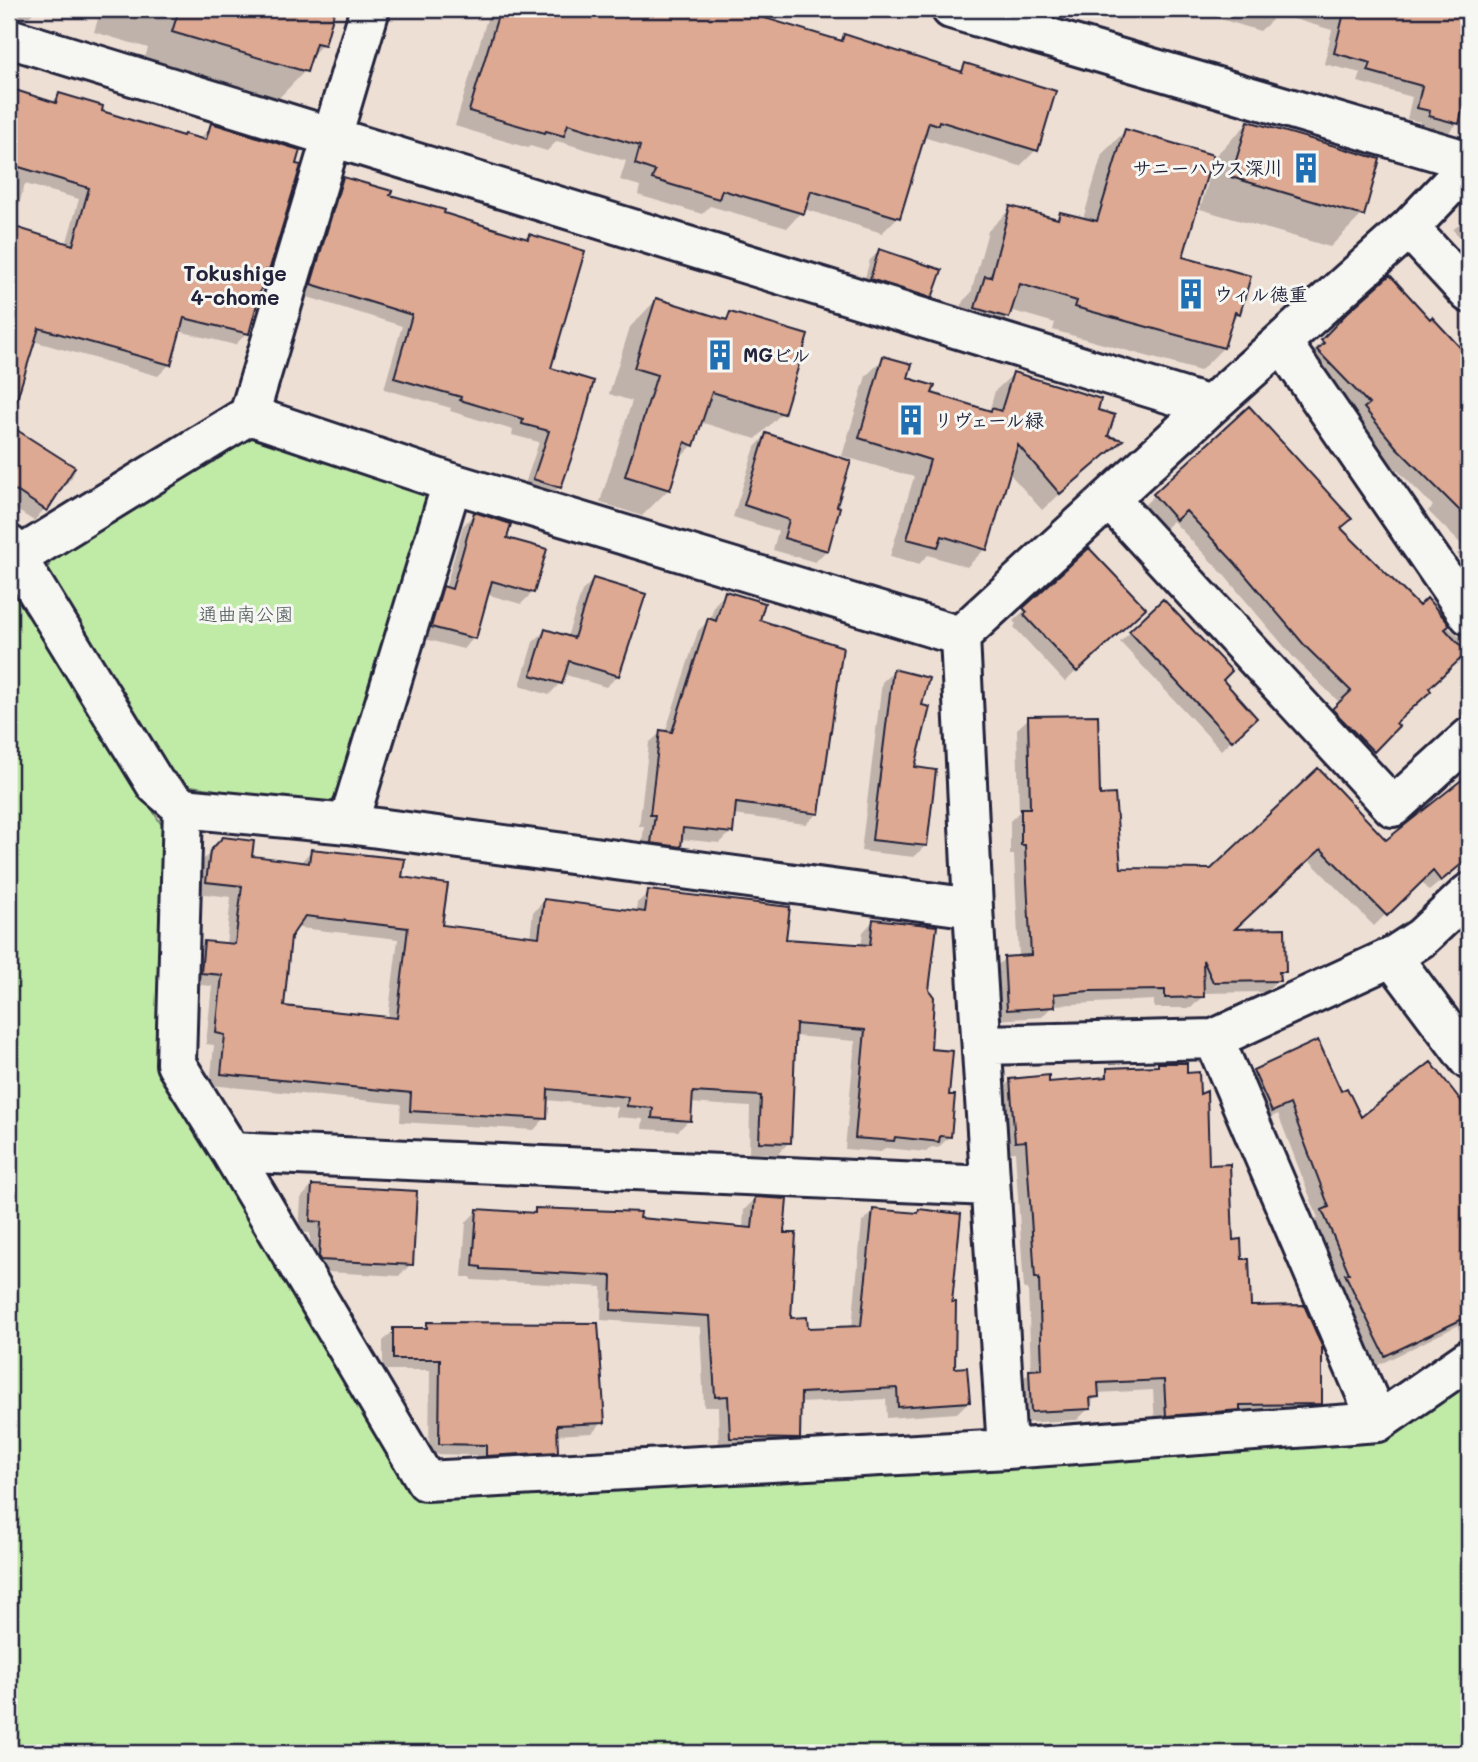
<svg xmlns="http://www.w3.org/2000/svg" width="1478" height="1762" viewBox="0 0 1478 1762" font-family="Mali,'Klee One',sans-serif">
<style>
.green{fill:#c0eba7;stroke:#718671;stroke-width:2}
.shadow{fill:#0003;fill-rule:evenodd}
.building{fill:#dda992;stroke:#22223b;stroke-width:2;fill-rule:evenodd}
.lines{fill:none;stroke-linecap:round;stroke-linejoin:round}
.minor-casing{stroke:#22223b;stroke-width:44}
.minor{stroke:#f6f6f2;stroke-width:38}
.labels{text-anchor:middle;stroke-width:6;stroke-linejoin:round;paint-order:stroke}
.poi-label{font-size:19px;font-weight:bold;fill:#22223b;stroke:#f6f6f2;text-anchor:start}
.park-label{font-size:19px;fill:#4a5456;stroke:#f6f6f2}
.neighbourhood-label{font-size:21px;font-weight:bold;fill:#22223b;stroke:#f6f6f2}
</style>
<rect width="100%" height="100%" fill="#eedfd5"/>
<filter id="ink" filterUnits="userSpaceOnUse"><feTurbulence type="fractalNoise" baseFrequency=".0143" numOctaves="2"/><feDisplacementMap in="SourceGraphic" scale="14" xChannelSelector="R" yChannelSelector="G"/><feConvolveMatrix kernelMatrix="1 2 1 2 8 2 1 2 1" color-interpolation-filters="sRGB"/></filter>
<g filter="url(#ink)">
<path class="green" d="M261,435L428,488L437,505L350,794L329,808L185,785L169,778L46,577L52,553L238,439Z
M9,579L163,827L160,1070L418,1500L1007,1468L1384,1440L1469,1381V1753H9Z"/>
<path class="shadow" d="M9,9H37L12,34L9,33Z
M101,9H315L332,14L323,44L310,57L305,71L276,101L144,61L148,48L94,32Z
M479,9H728L839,42L845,36L958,73L965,65L1054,92L1036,150L1020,166L923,137L898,217L882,233L804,209L787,228L710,206L702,214L638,195L640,186L620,180L626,161L557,141L547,151L530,146L528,148L455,126L489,12Z
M1025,9H1072L1061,20Z
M1469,9V95L1465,94L1458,123L1447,134L1419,127L1420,122L1407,119L1412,97L1358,82L1361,73L1324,64L1332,30L1273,13L1272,20L1260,31L1191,10Z
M9,90L51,103L59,95L100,112L182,138L199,140L212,125L268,270L263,274L247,333L235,345L179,331L170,364L158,376L33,341L9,420ZM25,184L79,199L66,245L12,228Z
M1248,123L1362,215L1330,247L1200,209L1216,155Z
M1125,131L1181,258L1239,313L1231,321L1223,348L1200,371L1053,330L1055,323L1010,310L1007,317L984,340L953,331L963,301L971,293L988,231L1011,208L1054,220L1060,213L1083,219L1102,154Z
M343,179L442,215L526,240L530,236L549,369L576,439L559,487L548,499L523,490L539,442L512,435L513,430L450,411L451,408L384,389L402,326L301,295L332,190Z
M1469,214V246L1453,230Z
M879,251L931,297L922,306L862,288L870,260Z
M656,300L723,321L731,314L782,413L756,439L700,422L693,445L678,460L668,490L642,516L600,502L632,401L609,394L630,327Z
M1432,320L1469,358V567L1457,554L1464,547L1428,511L1433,506L1385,458L1354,421L1359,416L1306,363L1311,353L1336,327L1430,322Z
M884,358L906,379L930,394L989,412L995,391L1013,374L1095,411L1106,438L1120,441L1042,510L1008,472L985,549L967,567L928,555L919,564L890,556L914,477L842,456L866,376Z
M9,427L75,470L72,477L34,521L9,505Z
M766,435L835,507L827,550L815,562L773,550L778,531L733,517L755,447Z
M1155,495L1340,529L1419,608L1436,609L1450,629L1460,637L1469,638V649L1427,689L1394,723L1397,726L1361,762L1322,722L1340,703L1294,658L1224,575L1173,521L1163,530L1143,506Z
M474,514L505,539L533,592L521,604L486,594L474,638L463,649L421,638L432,600L445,589L463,526Z
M593,580L618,676L606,687L563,674L560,683L549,695L520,686L533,642L545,631L567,637L582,591Z
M726,593L757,621L818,813L806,824L733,815L731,832L720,843L680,839L679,846L668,857L641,853L644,826H639L649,743L661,732L665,733L698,631L710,619L715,604Z
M1163,601L1221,680L1244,729L1221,750L1120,642Z
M1025,610L1132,619L1065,682L1014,627L1016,624L1013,621Z
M894,671L920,706L913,769L925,846L914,857L861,851L882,682Z
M1029,718L1098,797L1119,870L1211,871L1318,771L1386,842L1469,774V857L1429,891L1420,880L1374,926L1308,859L1231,931L1285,971L1266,992L1202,993V997L1191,1008H1154V1000L1053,1005L1042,1017L996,1020L993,970L1005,958L1019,957L1014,855H1010V821L1019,812L1017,729Z
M224,839L250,857L300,863L311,851L400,878L439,926L530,938L533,912L544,901L636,913L637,903L649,892L785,940L861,946L863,932L874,920L927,990L929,1051L948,1096L950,1136L938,1148L932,1147L926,1152L885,1148L881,1152L845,1149L855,1041L794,1036L789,1142L778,1154L749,1153L750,1107L690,1103L689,1120L678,1131L642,1129L643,1119L616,1117L617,1107L546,1100L545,1118L534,1130L400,1122L401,1104L210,1085L214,1045L206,1044L212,986L190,984L193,954L205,943L226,945L231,897L196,893L199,864ZM291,927L398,939L388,1018L282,1008Z
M1431,1065L1469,1116V1320L1374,1367L1312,1223L1318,1218L1278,1114L1261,1122L1243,1083L1254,1071L1340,1093L1361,1119Z
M1108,1070L1185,1075L1208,1167L1240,1261L1249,1308L1321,1403L1309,1415L1155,1426L1153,1390L1097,1393L1089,1408L1077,1420L1020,1423L1018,1383L1031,1371L1028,1289H1024L1015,1152L1004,1153L999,1092L1011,1080L1048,1084L1098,1080Z
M312,1186L411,1264L399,1276L309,1271L310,1233L299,1232L301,1198Z
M755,1199L782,1234L789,1320L806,1330L852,1328L862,1222L874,1211L916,1215L919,1211L950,1304L953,1370L968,1402L957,1413L887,1418L886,1399L799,1403L798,1438L787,1449H719L718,1407H704L700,1327L601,1320L602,1287L471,1280V1277H462L466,1222L477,1211L531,1214L536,1210L743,1229L744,1210Z
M428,1324L603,1422L592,1433L556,1435V1451L545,1462L476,1466V1455L429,1454L430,1370H383V1341L394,1330H421Z"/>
<path class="building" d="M179,9H335L325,45L316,43L307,72L172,32Z
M500,9H735L842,41L844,34L962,72L965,63L1056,91L1038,151L939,121L938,125L929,122L900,218L811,191L804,214L722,190L719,199L652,179L655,171L635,164L640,146L568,124L564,136L546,131L545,133L469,111Z
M1345,9H1469V86L1459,124L1429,116L1430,111L1417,108L1422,86L1368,71L1371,63L1334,53Z
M9,88L56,103L59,93L103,106L102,111L183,136L184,134L206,140L211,123L300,150L296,164L301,165L269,271L266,270L249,334L184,318L171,365L39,328L16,402L9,401V225L73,245L89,188L9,164Z
M1248,121L1380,159L1364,216L1231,177Z
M1125,129L1213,155L1183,257L1251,276L1240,314L1235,312L1224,348L1075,307L1077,301L1020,284L1009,318L975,308L985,276L991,277L1010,206L1058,219L1060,212L1097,221Z
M343,177L392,191L390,195L445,210L444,213L528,239L529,234L585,251L551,368L594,381L578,439L561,488L533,479L549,431L522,424L523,419L460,400L461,397L394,378L412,315L311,284Z
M879,249L942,270L932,298L870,279Z
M1390,275L1430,319L1432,317L1469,357V520L1396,447L1364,408L1369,404L1317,350L1324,343L1321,340L1347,313Z
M656,298L727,320L730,312L808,335L784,414L712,392L694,446L685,442L670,490L625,476L657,375L634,368Z
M883,356L912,364L908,378L935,386L932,393L991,411L992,408L1001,411L1013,372L1101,399L1098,410L1115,415L1108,436L1123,440L1060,494L1018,445L987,550L942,536L938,547L907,539L930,460L859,438Z
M1249,406L1352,519L1341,528L1419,606L1427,598L1450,625L1445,629L1467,653L1429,688L1431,691L1396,723L1399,726L1374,752L1332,709L1351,691L1306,647L1235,563L1186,511L1176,520L1153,494Z
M9,425L75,467L47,511L9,486Z
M766,433L851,461L837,506L840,507L828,551L784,538L789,520L744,505Z
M474,512L511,524L507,538L547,549L534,593L492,581L476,639L431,627L443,586L452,589Z
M1089,548L1146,608L1077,672L1024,615L1027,612L1023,608Z
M593,578L646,594L619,676L569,661L562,684L531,675L545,629L574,638Z
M725,591L765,603L760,620L843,647L819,814L736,803L733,833L683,828L681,847L651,843L655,815H650L660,730L672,732L708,618L716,621Z
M1163,599L1232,671L1223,680L1257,718L1232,741L1129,631Z
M893,669L929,678L922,705L930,707L915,767L936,770L927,846L872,840Z
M1098,715L1100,795L1115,794L1121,868L1211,869L1318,768L1386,840L1469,774V858L1441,881L1433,871L1387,916L1321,849L1235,929L1285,928L1286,972H1279L1280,981L1213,982L1203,960L1204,997L1165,998V990L1090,991L1054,994L1055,1007L1007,1010L1004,957L1031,955L1025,845H1021V808H1030L1028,716Z
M223,837L254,841L252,856L309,863L311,849L405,859L402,877L448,884L442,925L539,937L544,899L645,912L648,890L790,907L786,939L870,945L873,919L937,926L929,990L934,997L931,1049L953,1051L949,1095H955L951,1137L940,1136L939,1142L895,1137L894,1141L855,1138L865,1030L796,1024L791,1143L759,1142L761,1096L693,1092L691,1121L652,1118L653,1108L627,1106L628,1097L548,1089L547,1119L410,1111L411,1093L221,1074L225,1035L216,1033L222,975L201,973L204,941L235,944L242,886L206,882L210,851ZM305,916L408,928L397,1018L284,1006L291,937Z
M1318,1040L1341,1091L1347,1088L1361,1117L1431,1062L1469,1111V1316L1385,1356L1345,1274L1349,1273L1322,1210L1329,1207L1290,1104L1272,1112L1253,1070Z
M1158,1063H1187V1073L1199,1072L1200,1094L1207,1091L1209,1165L1230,1164L1233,1240L1241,1239L1242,1259H1249L1251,1306L1304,1305L1322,1346V1404L1240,1405V1410L1166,1416L1164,1380L1098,1383L1099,1397L1090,1398L1091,1409L1031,1412L1029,1370L1042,1369L1039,1278H1035L1026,1141L1015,1142L1010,1079L1049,1075V1082L1107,1077V1068L1158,1066Z
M312,1185L417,1191L413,1265L320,1260L319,1257L321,1222L310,1221Z
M755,1197L787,1199L784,1233H796L791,1318L807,1317L808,1328L861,1326L873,1209L918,1213L919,1209L961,1214L952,1302H956L955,1368L967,1367L970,1402L898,1407L897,1388L801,1393L800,1439L730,1438L728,1396L715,1397L710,1316L611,1310L612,1276L481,1269V1267L473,1266L477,1209L535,1213V1208L641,1212L640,1218L752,1228Z
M427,1322L598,1323L605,1423L557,1425L558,1452L486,1456V1445L439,1444L440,1359H393V1328H427Z"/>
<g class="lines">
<g class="minor-casing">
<path id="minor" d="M951,9L1469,161
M9,38L1210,406
M1409,228L1469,293
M1282,343L1469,615
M249,415L452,483L960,636
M1110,500L1393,807L1469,738
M9,545L156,785L183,808L176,1064L231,1152L426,1481L1007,1449L1378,1422L1469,1359
M17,558L249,415L370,9
M183,808L348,824L973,908
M348,824L452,483
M1392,957L1421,938L1469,893
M1214,1039L1378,1422
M983,1045L1214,1039L1392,957L1469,1060
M231,1152L989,1186
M1007,1449L973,908L960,636L1210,406L1409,228L1469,165"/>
</g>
<use href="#minor" class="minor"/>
</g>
</g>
<defs>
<g id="building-bare" transform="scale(2.415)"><path d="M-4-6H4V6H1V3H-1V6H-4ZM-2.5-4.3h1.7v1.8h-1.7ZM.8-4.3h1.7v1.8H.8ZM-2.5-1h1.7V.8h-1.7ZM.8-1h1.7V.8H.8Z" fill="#1f6fb2" stroke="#f6f6f2" stroke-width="2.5" paint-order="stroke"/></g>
</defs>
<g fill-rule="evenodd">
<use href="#building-bare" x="1306" y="168"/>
<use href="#building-bare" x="1191" y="294"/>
<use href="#building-bare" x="720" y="355"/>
<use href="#building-bare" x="911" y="420"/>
</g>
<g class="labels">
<g class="poi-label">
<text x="1283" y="175" text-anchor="end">サニーハウス深川</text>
<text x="1214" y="301">ウィル徳重</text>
<text x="743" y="362">MGビル</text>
<text x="934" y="427">リヴェール緑</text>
</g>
<g class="park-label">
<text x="246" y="621">通曲南公園</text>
</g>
<g class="neighbourhood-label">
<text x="235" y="281">Tokushige<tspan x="235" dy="24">4-chome</tspan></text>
</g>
</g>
<rect width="1478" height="1762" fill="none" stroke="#f6f6f2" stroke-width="35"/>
<rect x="18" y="18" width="1443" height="1727" fill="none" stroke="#22223b" stroke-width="2.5" filter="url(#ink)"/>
</svg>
